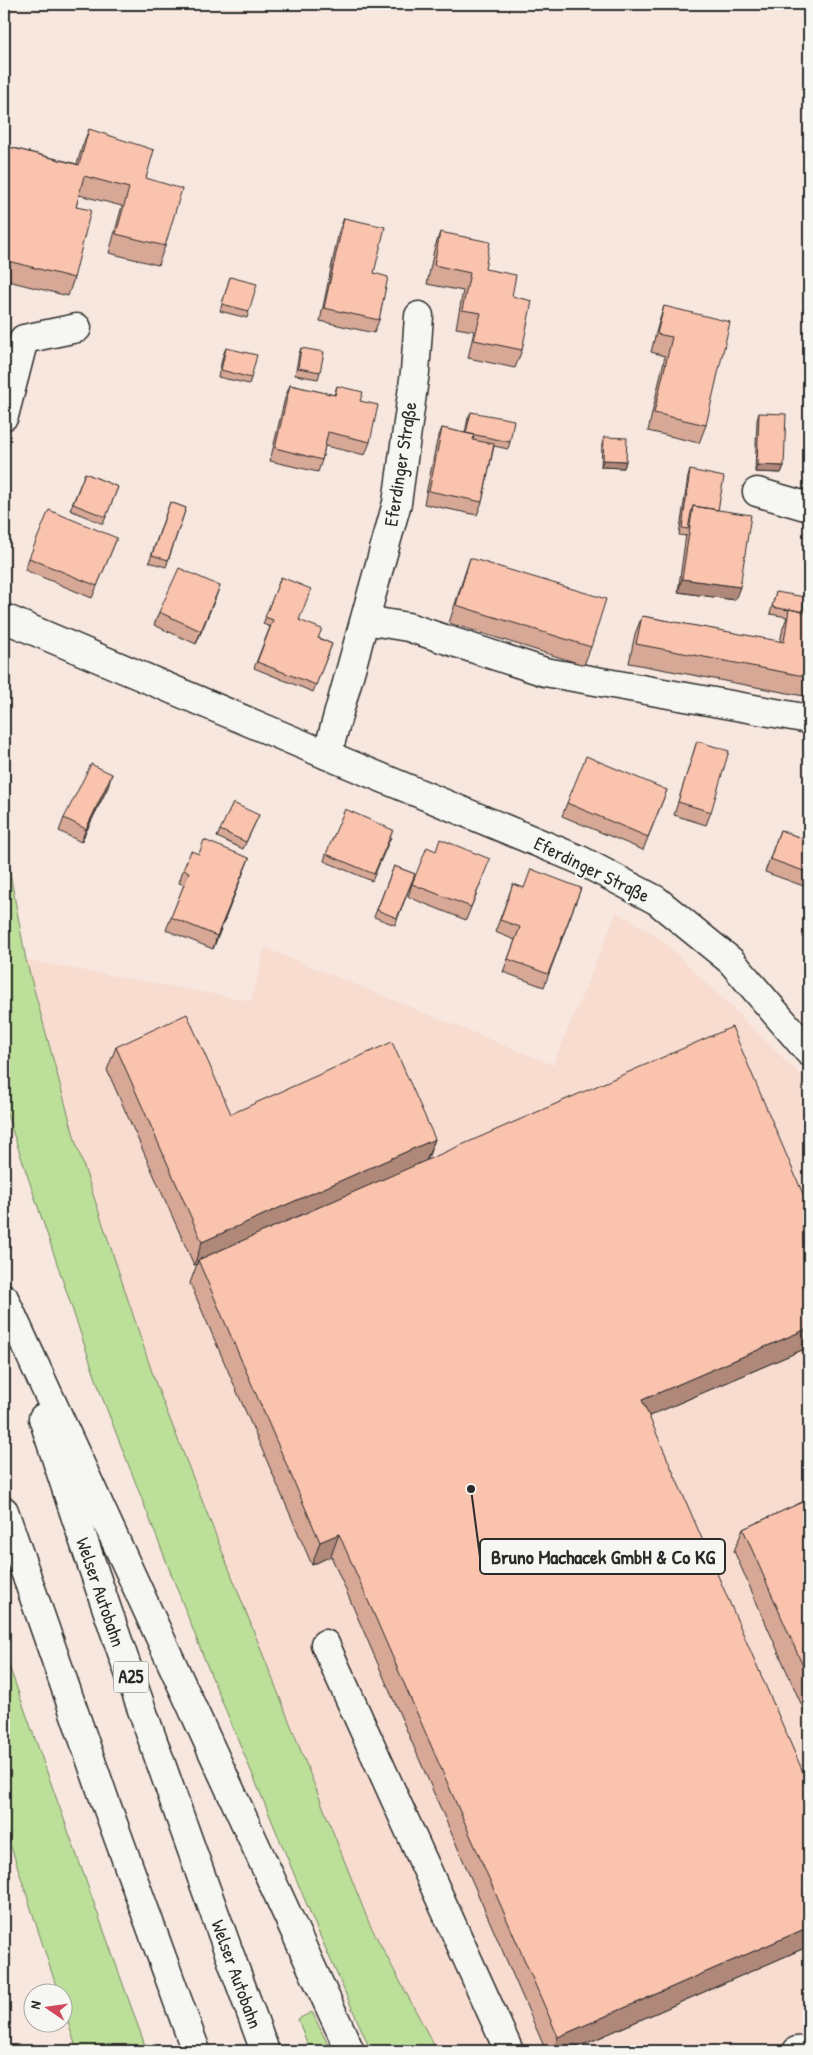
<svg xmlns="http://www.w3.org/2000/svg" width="813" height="2055" viewBox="0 0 813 2055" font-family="'Patrick Hand',sans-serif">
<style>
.built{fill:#f8dcd0}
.green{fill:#bcdf99;stroke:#748562}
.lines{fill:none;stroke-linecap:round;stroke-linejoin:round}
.minor-casing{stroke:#2b2b2b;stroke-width:31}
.major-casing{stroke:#2b2b2b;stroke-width:31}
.highway-casing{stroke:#2b2b2b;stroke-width:31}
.minor{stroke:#f6f6f2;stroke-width:28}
.major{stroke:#f6f6f2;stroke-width:28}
.highway{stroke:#f6f6f2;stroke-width:28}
.wall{fill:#d7a896;stroke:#2b2b2b}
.shaded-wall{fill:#af887a;stroke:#2b2b2b}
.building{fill:#fac3ae;stroke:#2b2b2b}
.labels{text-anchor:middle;stroke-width:4.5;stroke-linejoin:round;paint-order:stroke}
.shield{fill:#f6f6f2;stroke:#686867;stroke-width:1}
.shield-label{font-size:18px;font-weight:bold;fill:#2b2b2b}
.street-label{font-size:19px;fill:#2b2b2b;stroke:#f6f6f2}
.leader{fill:none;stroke:#2b2b2b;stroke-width:2}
.callout-dot{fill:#2b2b2b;stroke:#f6f6f2;stroke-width:2}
.callout{fill:#f6f6f2;stroke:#2b2b2b;stroke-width:2}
.callout-label{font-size:20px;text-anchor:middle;font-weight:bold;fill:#2b2b2b}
</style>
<rect width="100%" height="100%" fill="#f7e7de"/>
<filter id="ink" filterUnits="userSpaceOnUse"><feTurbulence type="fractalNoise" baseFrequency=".02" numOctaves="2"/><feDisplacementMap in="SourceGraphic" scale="10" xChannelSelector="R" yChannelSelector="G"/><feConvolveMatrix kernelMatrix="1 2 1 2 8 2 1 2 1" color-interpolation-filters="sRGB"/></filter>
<g filter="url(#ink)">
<path class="built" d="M617,912L661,939L809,1083V2051H437L369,1923L156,1384L76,1143L26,960L251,1001L265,948L553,1065Z"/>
<path class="green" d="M4,840L26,960L76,1143L156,1384L369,1923L437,2051H371L317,1929L206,1663L102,1397L4,1106Z
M4,1652L147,2051H77L63,2006L62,1992H58L4,1825Z
M312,2012L331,2051H310L298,2019Z"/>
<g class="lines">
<g class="minor-casing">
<path id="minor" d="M4,416L24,339L77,328
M757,492L809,507
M365,620L408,627L545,672L809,719
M327,755L397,503L415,372L419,316
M325,1644L509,2051
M797,2051L809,2050"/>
</g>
<g class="major-casing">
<path id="major" d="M4,618L327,755L580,860L656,900L731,961L809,1052"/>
</g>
<g class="highway-casing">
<path id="highway" d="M4,1298L350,2051
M43,1418C112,1631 188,1842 265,2051
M4,1511L106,1804L196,2051"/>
</g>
<use href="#minor" class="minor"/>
<use href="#major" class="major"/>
<use href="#highway" class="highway"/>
</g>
<path class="wall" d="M89,129L146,178L165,246L158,265L109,253L122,206L79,195L76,207L74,278L68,296L4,280V160L9,147L77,164L82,147Z
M344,218L374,273L379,320L374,333L320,321L339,231Z
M440,232L485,269L512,296L522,350L515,368L468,358L474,331L456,328L463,291L427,284L434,250Z
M230,277L249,311L247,318L220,311Z
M664,306L706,425L699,443L648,431L665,356L651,352L658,325Z
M226,348L251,378L249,384L218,377L223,355Z
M301,348L320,372L318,379L295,375L299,354Z
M290,385L334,395L337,386L360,401L370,442L365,455L325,446L322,460L318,472L270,461L285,398Z
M471,412L510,442L508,449L494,446L482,502L477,515L424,504L437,441L442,428L465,433L468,418Z
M759,413L784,466L781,473L755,472L757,420Z
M604,437L626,461L624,468L601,467L602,444Z
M690,470L718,510L735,600L678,592L686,535V536L679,535L688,477Z
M85,473L118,487L103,524L70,510Z
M170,502L186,508L166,567L149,562Z
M117,538L92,598L25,570L29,558Z
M470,558L591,647L584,665L449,623L464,576Z
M281,577L300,620L319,638L332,644L313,692L254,668L270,627L263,624Z
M776,592L802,612L809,613V697L629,663L635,634L642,616L780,642L783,628L787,617L770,614Z
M215,599L196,644L154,625L159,612Z
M697,741L711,812L706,825L674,815Z
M108,787L81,842L59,831L64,818Z
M667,790L643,850L562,816L567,803Z
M259,815L243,849L217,837L220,830Z
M780,830L809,841V888L765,872Z
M391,837L372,881L324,861L326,854Z
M199,854L249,858L213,949L166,930L184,885L179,883L183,870Z
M394,866L415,874L395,925L374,917Z
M485,872L466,920L408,897L412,884Z
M513,884L524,888H581L544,987L503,972L515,940L495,932Z
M116,1047L231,1114L435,1139L427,1161L809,1208V1369L802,1350L649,1416L809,1946L569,2051H546L331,1556L312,1565L190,1283L197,1264L194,1265L107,1070Z
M809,1499V1722L734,1551L743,1529Z"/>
<path class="shaded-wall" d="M603,460L626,461L624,468L601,467Z
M757,465L784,466L781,473L755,472Z
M682,579L740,587L735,600L678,592Z
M220,586L215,599L196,644L201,631Z
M112,774L108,787L81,842L86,829Z
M249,858L244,871L213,949L217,936Z
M435,1139L426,1161L198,1260L197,1264L194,1265L202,1242Z
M809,1328V1345L806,1337L802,1350L633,1423L642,1400Z
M339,1534L331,1556L312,1565L320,1542Z
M809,1927V1946L569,2051H553L558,2037Z"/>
<path class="building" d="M89,129L154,150L146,178L182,189L165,246L116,234L129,188L84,176L76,207L91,210L74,278L4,260V166L9,147L79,165Z
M344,218L385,227L374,273L388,277L379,320L324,308Z
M440,232L490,242L485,269L516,275L512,296L532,301L522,350L474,340L481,313L462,310L470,273L434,265Z
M230,277L257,284L249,311L222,304Z
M664,306L730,322L706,425L654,413L672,337L657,334Z
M226,348L257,355L251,378L221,370Z
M301,348L324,352L320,372L298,368Z
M290,385L335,395L337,386L363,392L360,401L378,405L370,442L328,432L322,460L275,448Z
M471,412L514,420L510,442L466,433Z
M759,413L786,414L784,466L757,465Z
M442,428L474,435L473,440L494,444L482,502L429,491Z
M604,437L627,438L626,461L603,460Z
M690,470L724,477L718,510L693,506L691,513L688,529L682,528Z
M85,473L118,487L106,517L73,504Z
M170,502L186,508L168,560L152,555Z
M693,506L751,515L740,587L682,579Z
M49,510L117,538L97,586L29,558Z
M470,558L606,599L591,647L456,605Z
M179,568L220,586L201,631L159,612Z
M281,577L311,589L299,620L322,629L318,638L332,644L316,685L257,662L273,620L265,617Z
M776,592L805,597L802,612L789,609V610L772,607Z
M789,609L809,613V677L636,644L642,616L784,642Z
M697,741L729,751L711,812L678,802Z
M586,756L667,790L648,837L567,803Z
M91,764L112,774L86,829L64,818Z
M233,803L259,815L246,842L220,830Z
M345,809L393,830L374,874L326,854Z
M780,830L809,841V873L770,859Z
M440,839L490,859L471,907L412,884L427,847L436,851Z
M204,840L249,858L217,936L171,917L189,872L183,870L191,851L199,854Z
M394,866L415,874L397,918L377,910Z
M531,869L581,888L548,974L508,959L520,927L500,920L513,884L524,888Z
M187,1014L231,1114L392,1042L435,1139L202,1242L116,1047Z
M732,1027L809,1208V1328L642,1400L809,1786V1927L558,2037L339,1534L320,1542L198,1260Z
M809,1335V1345L806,1337Z
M809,1499V1680L743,1529Z"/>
</g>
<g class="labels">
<rect class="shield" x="113.5" y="1661.5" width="35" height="31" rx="4"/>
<g class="shield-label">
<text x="131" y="1683">A25</text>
</g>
<g class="street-label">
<text transform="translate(400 464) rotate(-81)" y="7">Eferdinger Straße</text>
<text transform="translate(592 869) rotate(26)" y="7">Eferdinger Straße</text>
<text transform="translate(101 1592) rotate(71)" y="7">Welser Autobahn</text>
<text transform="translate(237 1974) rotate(70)" y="7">Welser Autobahn</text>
</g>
</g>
<path class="leader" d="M471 1489L480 1557"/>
<circle class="callout-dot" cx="471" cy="1489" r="5"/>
<rect class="callout" x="480" y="1539" width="245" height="35" rx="5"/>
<g class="callout-label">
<text x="603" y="1564">Bruno Machacek GmbH &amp; Co KG</text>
</g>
<rect width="813" height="2055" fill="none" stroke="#f6f6f2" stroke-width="20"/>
<rect x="10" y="10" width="793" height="2035" fill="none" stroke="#2b2b2b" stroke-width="2" filter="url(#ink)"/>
<g transform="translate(48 2008) rotate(283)"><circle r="24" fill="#f6f6f2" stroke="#a5a5a2"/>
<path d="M0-4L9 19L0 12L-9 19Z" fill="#d1495b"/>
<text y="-8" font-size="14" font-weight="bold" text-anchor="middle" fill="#2b2b2b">N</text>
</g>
</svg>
